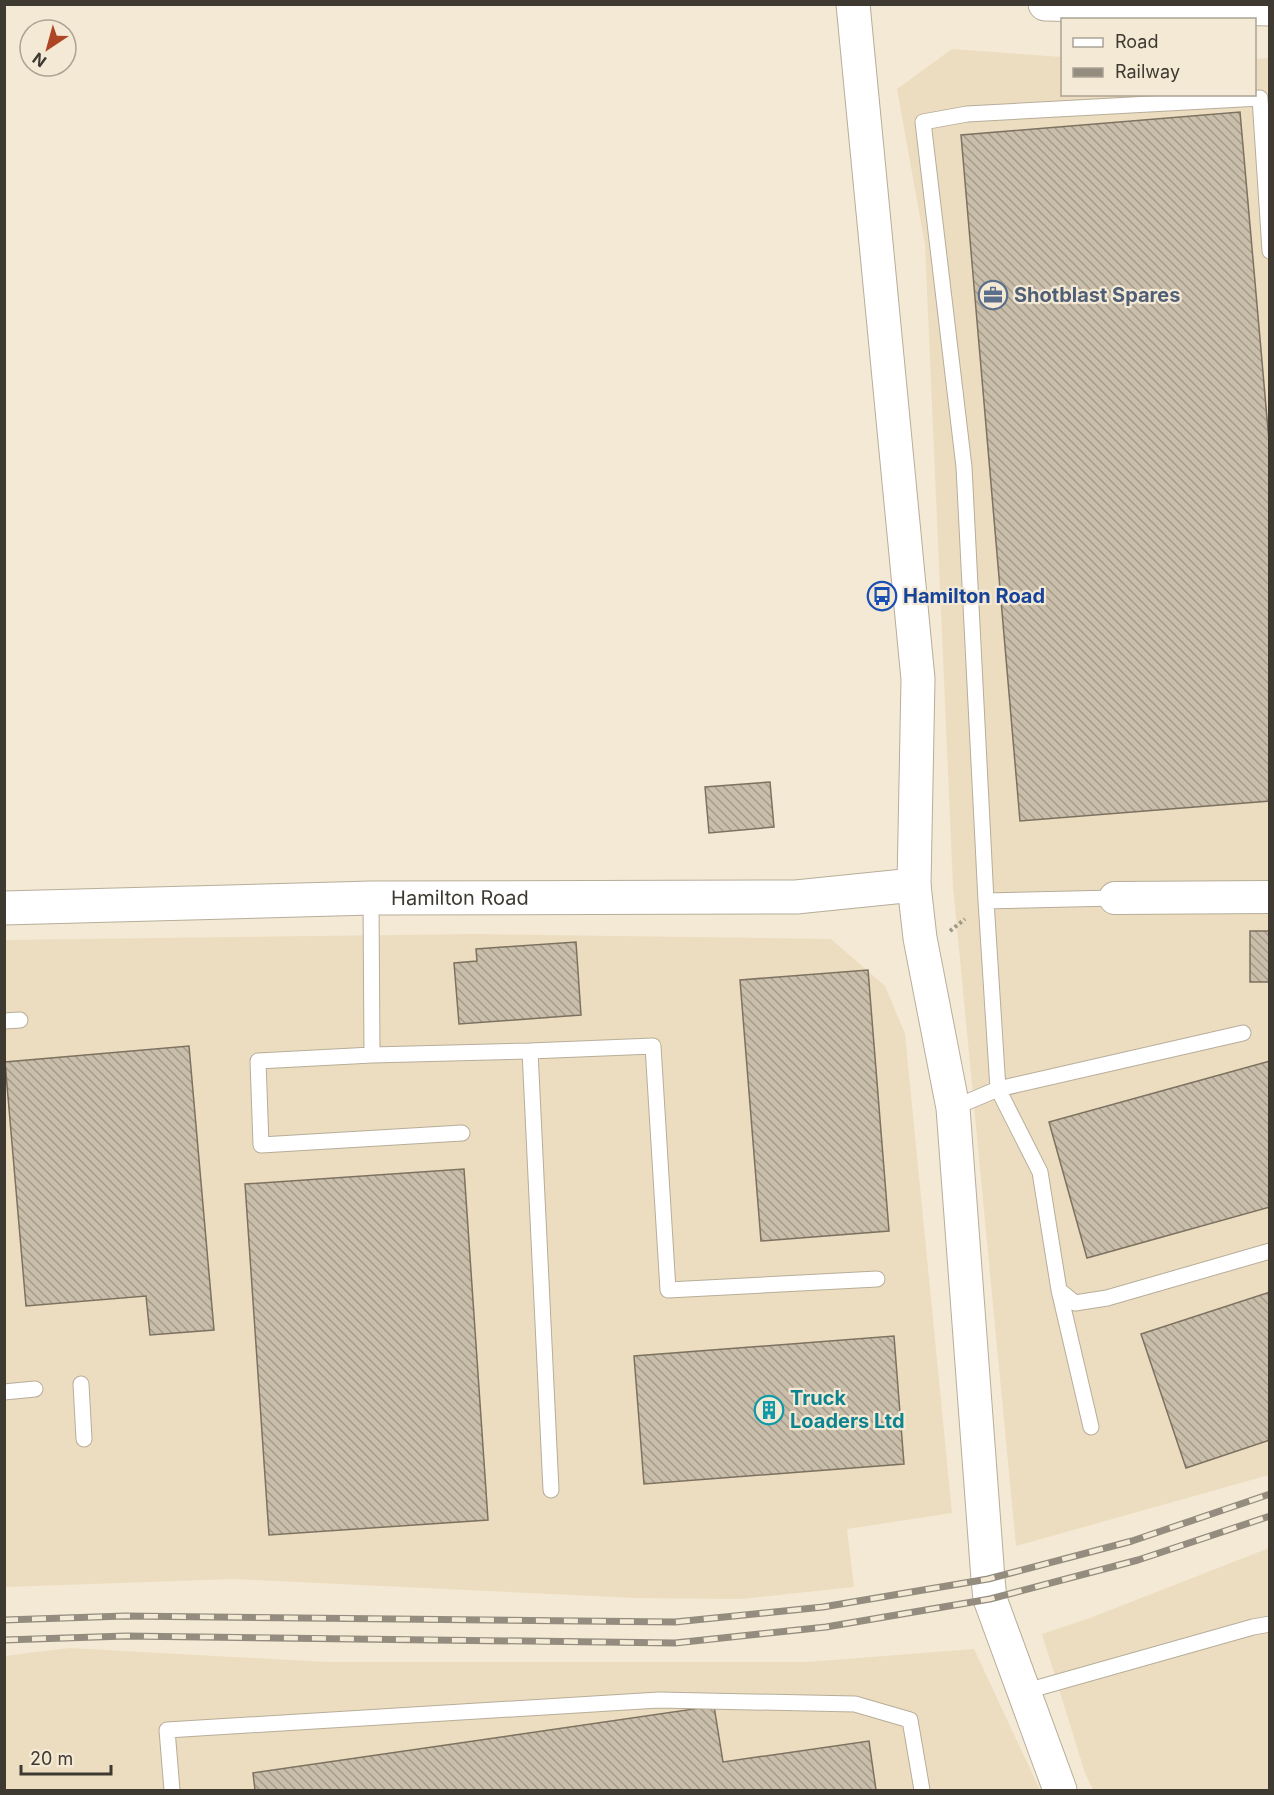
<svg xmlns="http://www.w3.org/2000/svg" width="1274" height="1795" viewBox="0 0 1274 1795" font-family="Inter,sans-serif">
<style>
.built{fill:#ecddc1}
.building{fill:url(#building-back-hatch);stroke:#7c725f;stroke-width:1.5}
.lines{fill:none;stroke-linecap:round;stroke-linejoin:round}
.lane-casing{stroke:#b7ad99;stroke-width:17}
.street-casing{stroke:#b7ad99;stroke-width:34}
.secondary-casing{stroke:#b7ad99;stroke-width:35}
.path{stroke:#9f9788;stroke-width:4;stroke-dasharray:3 3;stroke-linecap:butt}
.lane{stroke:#fff;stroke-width:15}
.street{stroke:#fff;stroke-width:32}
.secondary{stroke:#fff;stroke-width:33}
.rail-casing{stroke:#948d7f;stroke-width:7}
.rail{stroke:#f4e9d4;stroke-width:4.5;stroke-dasharray:14;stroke-linecap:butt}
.labels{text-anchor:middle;stroke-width:4.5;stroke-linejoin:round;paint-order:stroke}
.service-label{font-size:20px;font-weight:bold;fill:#4e5e75;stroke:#f4e9d4;text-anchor:start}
.transit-label{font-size:20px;font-weight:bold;fill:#164399;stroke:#f4e9d4;text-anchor:start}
.street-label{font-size:20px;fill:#3e3a32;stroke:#f4e9d4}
.culture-label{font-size:20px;font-weight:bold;fill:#0d838f;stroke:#f4e9d4;text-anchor:start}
</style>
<defs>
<pattern id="building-back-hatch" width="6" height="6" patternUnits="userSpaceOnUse" patternTransform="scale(1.5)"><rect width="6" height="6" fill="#c9beaa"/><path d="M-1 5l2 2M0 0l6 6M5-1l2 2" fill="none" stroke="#a59b8b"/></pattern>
</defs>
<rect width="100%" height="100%" fill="#f4e9d4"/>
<path class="built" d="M952,49L1062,57V94H1254L1255,59L1269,58V1475L1016,1546L953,886L925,245L897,89Z
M475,934L831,939L885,986L905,1034L952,1513L847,1529L854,1587L741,1599L636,1598L234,1579L5,1587L4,940Z
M1269,1548V1790H1093L1085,1773L1042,1634L1090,1618Z
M69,1648L327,1662H807L974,1649L1040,1790H5L4,1656Z"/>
<path class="building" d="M1240,112L1270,452V801L1020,821L961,135Z
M770,782L774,827L709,833L705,787Z
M1250,931H1270V982H1250Z
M576,942L581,1015L459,1024L454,963L477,961L476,949Z
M868,970L889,1231L761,1241L740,980Z
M189,1046L214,1330L150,1335L146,1296L26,1306L5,1062Z
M1270,1061V1207L1087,1258L1049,1122Z
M464,1169L488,1520L269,1535L245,1184Z
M1270,1292V1440L1186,1468L1141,1334Z
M894,1336L904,1464L644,1484L634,1356Z
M714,1706L723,1762L869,1741L876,1790H255L253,1773Z"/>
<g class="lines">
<g class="lane-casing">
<path id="lane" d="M371,898L372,1055L530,1051L551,1490
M986,901L964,467L923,122L967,114L1260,98L1270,251
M4,1021L20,1020
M1243,1033L998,1089L1040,1172L1059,1290L1075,1303L1107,1298L1270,1251
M530,1051L653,1046L668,1290L877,1279
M372,1055L258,1061L261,1145L462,1133
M953,1108L998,1089L986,901L1115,898
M1059,1290L1091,1427
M81,1384L84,1439
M4,1392L35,1389
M1023,1692L1253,1627L1270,1624
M172,1790L167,1730L659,1700L855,1704L910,1720L922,1790"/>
</g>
<g class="street-casing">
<path id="street" d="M1115,898L1270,897"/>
</g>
<g class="secondary-casing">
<g id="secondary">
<path d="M853,4L918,679L914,885L920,938L953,1108L988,1579L990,1599L1060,1790"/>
<path d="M1045,4L1270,9"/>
<path id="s1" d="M4,908L371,898L796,897L914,885"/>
</g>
</g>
<path class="path" d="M950,931L965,919"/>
<use href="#lane" class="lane"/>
<use href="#street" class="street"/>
<use href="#secondary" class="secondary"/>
<g class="rail-casing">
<path id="rail" d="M4,1620L125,1616L675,1622L823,1607L988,1579L1132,1541L1270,1494
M4,1640L126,1636L675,1643L826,1627L990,1599L1138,1560L1270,1516"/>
</g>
<use href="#rail" class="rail"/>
</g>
<defs>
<g id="office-ring" transform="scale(1.5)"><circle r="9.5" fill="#f4e9d4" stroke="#5c6f8a" stroke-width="1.5"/><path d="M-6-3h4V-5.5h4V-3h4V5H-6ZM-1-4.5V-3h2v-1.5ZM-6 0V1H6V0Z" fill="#5c6f8a"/></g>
<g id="bus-ring" transform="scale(1.5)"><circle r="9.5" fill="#f4e9d4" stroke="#1a4fb4" stroke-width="1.5"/><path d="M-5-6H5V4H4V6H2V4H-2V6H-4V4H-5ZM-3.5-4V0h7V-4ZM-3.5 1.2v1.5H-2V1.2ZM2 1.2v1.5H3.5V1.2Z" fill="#1a4fb4"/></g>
<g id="building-ring" transform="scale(1.5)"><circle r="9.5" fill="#f4e9d4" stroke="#0f9aa8" stroke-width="1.5"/><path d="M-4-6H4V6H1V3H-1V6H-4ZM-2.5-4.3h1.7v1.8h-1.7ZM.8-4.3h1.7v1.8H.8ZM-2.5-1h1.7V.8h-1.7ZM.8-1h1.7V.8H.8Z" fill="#0f9aa8"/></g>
</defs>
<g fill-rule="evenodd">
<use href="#office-ring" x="993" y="295"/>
<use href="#bus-ring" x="882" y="596"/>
<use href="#building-ring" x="769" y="1410"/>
</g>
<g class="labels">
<g class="service-label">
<text x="1014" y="302">Shotblast Spares</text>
</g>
<g class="transit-label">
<text x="903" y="603">Hamilton Road</text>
</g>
<g class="street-label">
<text dy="7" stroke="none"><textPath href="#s1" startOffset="456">Hamilton Road</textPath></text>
</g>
<g class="culture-label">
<text x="790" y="1405">Truck<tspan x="790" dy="23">Loaders Ltd</tspan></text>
</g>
</g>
<rect width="1274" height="1795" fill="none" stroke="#3e3a32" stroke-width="12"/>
<rect x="1061" y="18" width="195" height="78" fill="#f4e9d4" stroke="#aba393" stroke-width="1.5"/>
<rect x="1073" y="38" width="30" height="9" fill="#ffffff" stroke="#aba393" stroke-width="1.5"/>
<text x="1115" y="48" font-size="18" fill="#3e3a32">Road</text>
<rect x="1073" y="68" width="30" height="9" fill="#948d7f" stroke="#aba393" stroke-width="1.5"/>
<text x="1115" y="78" font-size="18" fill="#3e3a32">Railway</text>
<g transform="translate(48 48) rotate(216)"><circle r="28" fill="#f4e9d4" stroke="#aba393" stroke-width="1.5"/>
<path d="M0-4.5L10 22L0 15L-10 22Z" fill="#ae4626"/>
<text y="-9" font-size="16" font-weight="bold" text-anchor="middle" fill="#3e3a32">N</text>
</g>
<path d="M21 1765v9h90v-9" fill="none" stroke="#3e3a32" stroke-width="3"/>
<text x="30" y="1765" font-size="18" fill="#3e3a32" stroke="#f4e9d4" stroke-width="4.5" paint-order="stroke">20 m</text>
</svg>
